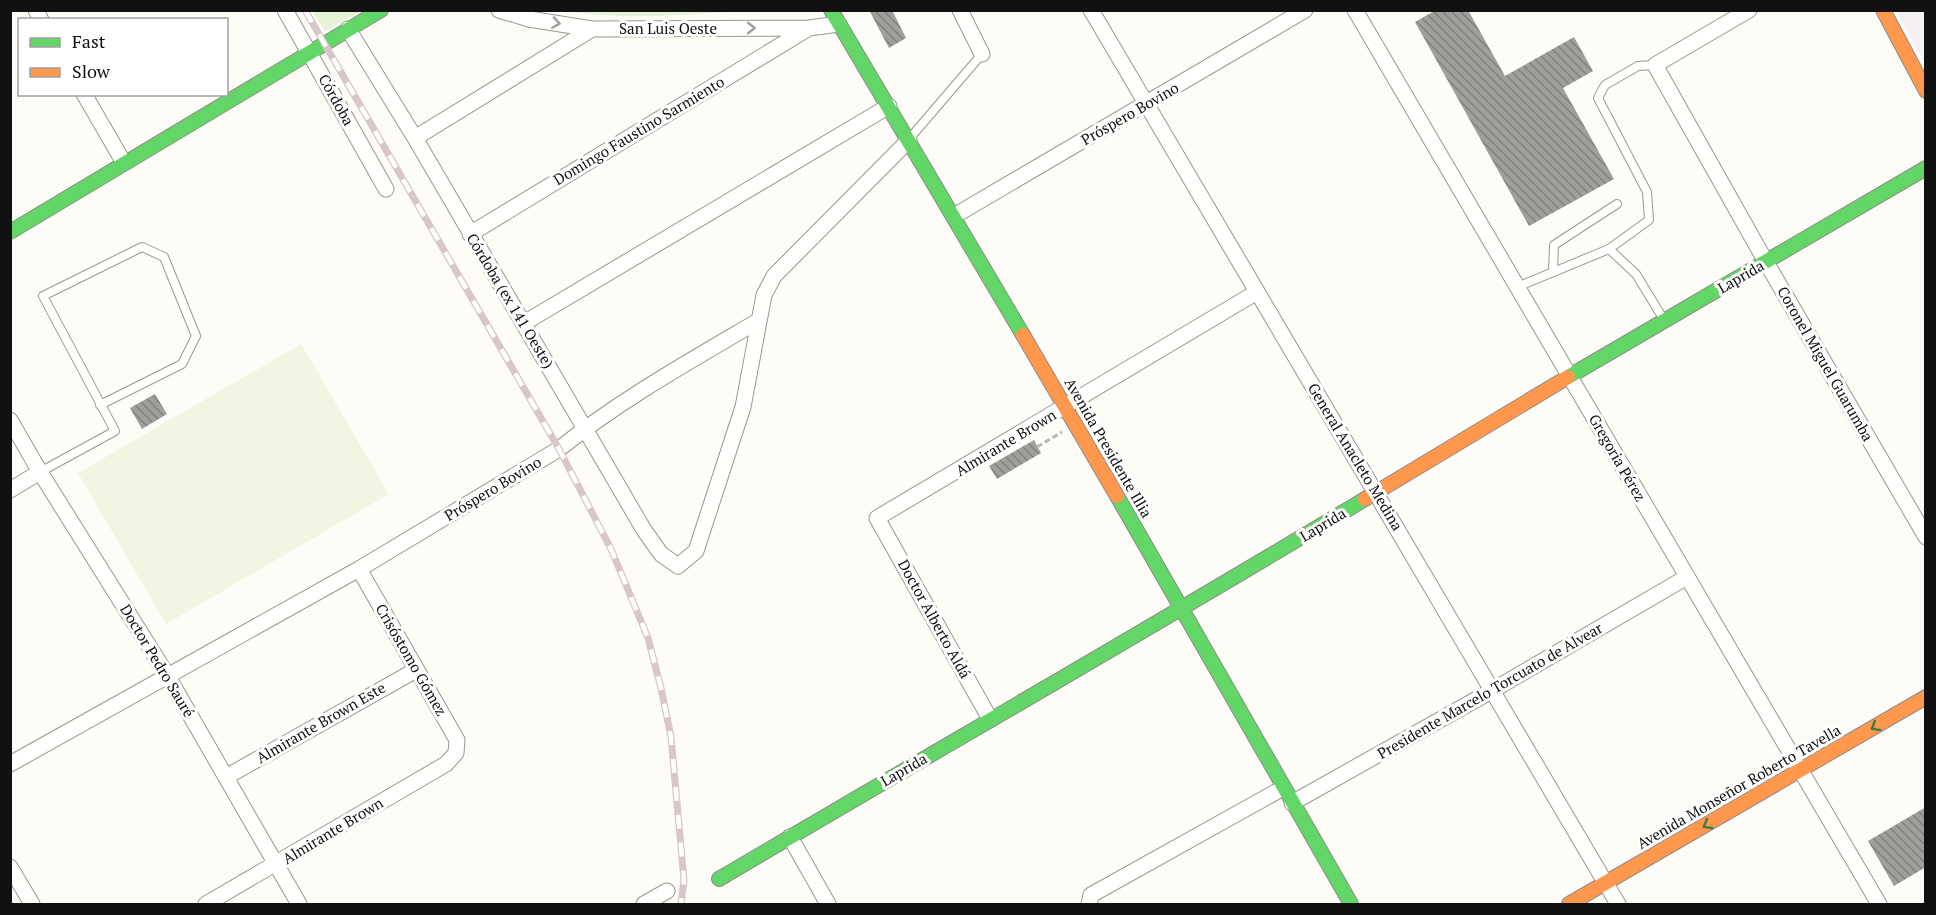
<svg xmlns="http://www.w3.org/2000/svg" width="1936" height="915" viewBox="0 0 1936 915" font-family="'PT Serif',serif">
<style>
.industrial{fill:#f5f0f3}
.park{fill:#e7f3d7}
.pitch{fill:#f0f6e1}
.building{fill:url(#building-back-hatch)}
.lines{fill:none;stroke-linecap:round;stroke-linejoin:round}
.lane-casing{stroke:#979795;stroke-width:10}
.street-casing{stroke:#979795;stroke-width:17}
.fast-casing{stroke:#8e8d8b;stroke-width:16}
.slow-casing{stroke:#8e8d8b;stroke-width:16}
.path{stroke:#b9b9b8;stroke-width:3;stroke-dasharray:6 3;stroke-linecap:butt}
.lane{stroke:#fffffe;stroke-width:8}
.street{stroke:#fffffe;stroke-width:15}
.fast{stroke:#63d668;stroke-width:14}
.slow{stroke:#ff974d;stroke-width:14}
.rail-casing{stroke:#d9c6c7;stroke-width:7}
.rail{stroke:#fff;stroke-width:4.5;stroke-dasharray:14;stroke-linecap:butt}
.oneway{stroke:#a0a09f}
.oneway2{stroke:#3e7d41}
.labels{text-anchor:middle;stroke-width:6;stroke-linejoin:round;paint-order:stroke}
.street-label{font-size:15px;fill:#111;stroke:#fff}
</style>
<defs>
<pattern id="building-back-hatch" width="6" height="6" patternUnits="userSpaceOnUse" patternTransform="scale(1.5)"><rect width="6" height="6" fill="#a19f9c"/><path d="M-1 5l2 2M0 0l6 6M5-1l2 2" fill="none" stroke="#82807e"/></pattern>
</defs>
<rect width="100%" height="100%" fill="#fdfcf7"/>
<path class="industrial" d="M1896,11H1925V63Z"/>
<path class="park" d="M312,11H362L325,31Z
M565,11V10L749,11C688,14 626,21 565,11Z"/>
<path class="pitch" d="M301,344L389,494L166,624L78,473Z"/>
<path class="building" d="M869,10H892L906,38L889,48Z
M1436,10H1468L1505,76L1574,37L1593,71L1563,88L1614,179L1529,226L1415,22Z
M155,394L167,414L142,429L130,408Z
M1034,440L1041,453L997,479L989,466Z
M1926,807V867L1894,886L1868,841Z"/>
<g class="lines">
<g class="lane-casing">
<path id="lane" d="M910,138L982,54
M1609,249L1636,274L1664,320
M1553,272L1554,245L1617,204
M1517,287L1609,249L1649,220L1647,192L1598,98L1605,85L1638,66L1655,65
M40,472L115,431L43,296L142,247L164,257L196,336L182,364L100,405"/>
</g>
<g class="street-casing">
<path id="street" d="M36,10L41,20
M285,10L386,189
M499,10L529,19L592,29L809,28L839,24
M960,10L982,54
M1091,10L1618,904
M1355,10L1879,904
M1749,10L1655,65L1766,262L1926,537
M348,29L415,138L644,530L661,554L678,566L696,551L743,407L764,295L774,276L909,140
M84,94L124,163
M415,138L592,29
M954,216L1305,10
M470,234L809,28
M524,323L889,106
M10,420L40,472L167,675L299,904
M10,490L40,472
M990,719L877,518L1257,292
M10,764L359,569L559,449C620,400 690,361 758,321
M226,777L416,670
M1292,803L1493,690L1687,577
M790,837L828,904
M10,867L32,904
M206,904L446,764L456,753L457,740L359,569
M644,904L667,891
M1089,904L1091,895L1283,788"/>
</g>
<g class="fast-casing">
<path id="fast" d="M831,10L1023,335
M10,232L381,10
M1568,377L1926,168
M1117,496L1351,904
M719,879C934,752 1151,628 1365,499"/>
</g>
<g class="slow-casing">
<path id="slow" d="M1883,10L1926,91
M1023,335L1117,496
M1365,499L1568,377
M1569,904L1926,697"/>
</g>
<path class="path" d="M1037,447L1062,432"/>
<use href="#lane" class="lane"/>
<use href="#street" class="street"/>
<use href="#fast" class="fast"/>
<use href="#slow" class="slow"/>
<g class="rail-casing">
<path id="rail" d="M305,10L559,449L611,549L648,638L661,688L671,737L684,880L681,904"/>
</g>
<use href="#rail" class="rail"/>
</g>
<defs><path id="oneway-chevron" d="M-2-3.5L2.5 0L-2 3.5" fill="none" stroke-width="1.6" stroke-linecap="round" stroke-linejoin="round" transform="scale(1.5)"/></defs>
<g class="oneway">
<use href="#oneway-chevron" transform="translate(556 23) rotate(9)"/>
<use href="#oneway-chevron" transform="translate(751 28)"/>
</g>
<g class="oneway2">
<use href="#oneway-chevron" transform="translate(1875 727) rotate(149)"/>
<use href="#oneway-chevron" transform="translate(1707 825) rotate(150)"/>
</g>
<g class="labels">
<g class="street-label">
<text x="668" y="34">San Luis Oeste</text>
<text transform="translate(336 100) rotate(61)" y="5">Córdoba</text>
<text transform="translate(1130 114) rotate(-30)" y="5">Próspero Bovino</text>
<text transform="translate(639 131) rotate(-31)" y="5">Domingo Faustino Sarmiento</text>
<text transform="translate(1741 277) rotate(-30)" y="5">Laprida</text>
<text transform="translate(510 301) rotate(59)" y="5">Córdoba (ex 141 Oeste)</text>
<text transform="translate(1825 364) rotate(60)" y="5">Coronel Miguel Guarumba</text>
<text transform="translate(1006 443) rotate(-31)" y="5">Almirante Brown</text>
<text transform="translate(1108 448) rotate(60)" y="5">Avenida Presidente Illia</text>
<text transform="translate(1355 457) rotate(59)" y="5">General Anacleto Medina</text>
<text transform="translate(1617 458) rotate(60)" y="5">Gregoria Pérez</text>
<text transform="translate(493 489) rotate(-31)" y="5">Próspero Bovino</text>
<text transform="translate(1323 525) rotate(-31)" y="5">Laprida</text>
<text transform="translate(934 619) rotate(61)" y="5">Doctor Alberto Aldá</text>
<text transform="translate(411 660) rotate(60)" y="5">Crisóstomo Gómez</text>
<text transform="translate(157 661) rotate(59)" y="5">Doctor Pedro Sauré</text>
<text transform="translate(1490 691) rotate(-30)" y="5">Presidente Marcelo Torcuato de Alvear</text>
<text transform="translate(321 723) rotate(-30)" y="5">Almirante Brown Este</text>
<text transform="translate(904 770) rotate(-30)" y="5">Laprida</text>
<text transform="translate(1739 787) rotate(-30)" y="5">Avenida Monseñor Roberto Tavella</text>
<text transform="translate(333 831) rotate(-31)" y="5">Almirante Brown</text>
</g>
</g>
<rect width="1936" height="915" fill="none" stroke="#111111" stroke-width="24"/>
<rect x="18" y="18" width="210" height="78" fill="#ffffff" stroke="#a0a0a0" stroke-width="1.5"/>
<rect x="30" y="38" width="30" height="9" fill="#63d668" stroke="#a0a0a0" stroke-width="1.5"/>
<text x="72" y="48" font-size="18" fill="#111111">Fast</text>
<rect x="30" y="68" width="30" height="9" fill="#ff974d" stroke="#a0a0a0" stroke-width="1.5"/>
<text x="72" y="78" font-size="18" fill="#111111">Slow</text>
</svg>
